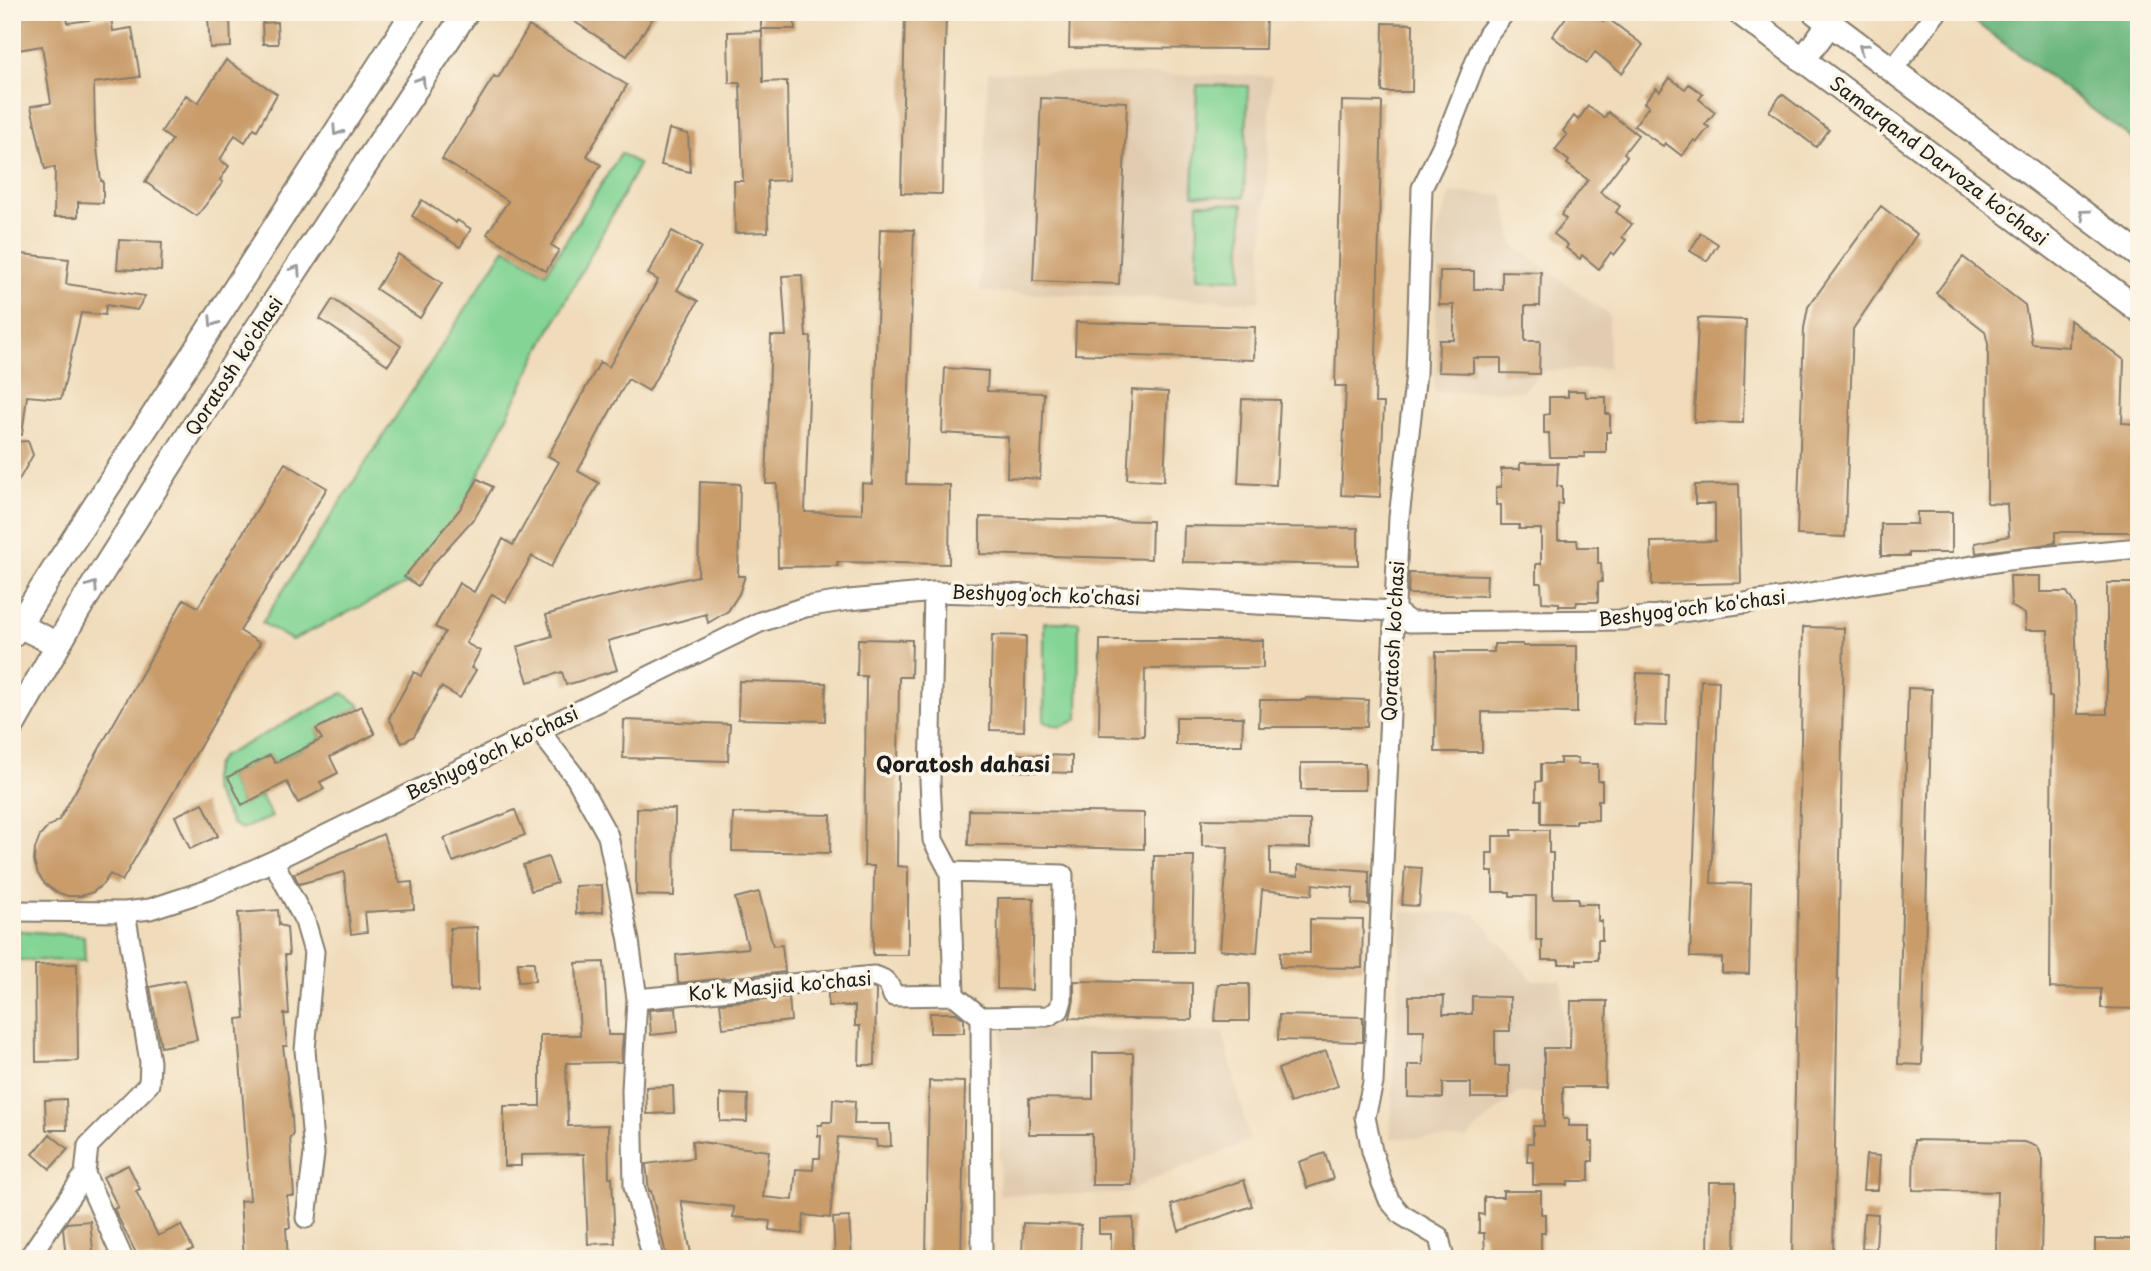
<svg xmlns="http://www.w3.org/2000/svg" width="2151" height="1271" viewBox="0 0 2151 1271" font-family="'Playpen Sans',sans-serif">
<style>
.built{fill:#e1ccb1}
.green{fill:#83d495;stroke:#507858;stroke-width:2}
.forest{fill:#6ab67e;stroke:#43694d;stroke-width:2}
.building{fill:#c99c6a}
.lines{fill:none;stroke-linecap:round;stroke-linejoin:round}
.minor-casing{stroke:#867c6c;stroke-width:23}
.major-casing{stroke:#867c6c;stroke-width:28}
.minor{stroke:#fff;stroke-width:19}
.major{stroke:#fff;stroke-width:24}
.oneway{stroke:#999}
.labels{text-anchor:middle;stroke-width:7;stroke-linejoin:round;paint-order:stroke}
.street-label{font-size:19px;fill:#1c1c1c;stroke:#fcf5e5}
.neighbourhood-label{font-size:21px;font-weight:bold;fill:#1c1c1c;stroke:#fcf5e5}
</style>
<rect width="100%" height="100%" fill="#fcf5e5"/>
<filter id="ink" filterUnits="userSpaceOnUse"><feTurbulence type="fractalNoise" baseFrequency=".0143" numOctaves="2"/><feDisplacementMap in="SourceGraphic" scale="14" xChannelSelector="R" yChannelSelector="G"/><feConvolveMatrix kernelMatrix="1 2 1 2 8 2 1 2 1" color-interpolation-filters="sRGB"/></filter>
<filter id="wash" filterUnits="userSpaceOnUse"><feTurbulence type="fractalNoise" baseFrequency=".00686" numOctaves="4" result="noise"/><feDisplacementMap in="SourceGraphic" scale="28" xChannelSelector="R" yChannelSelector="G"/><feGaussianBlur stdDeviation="1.57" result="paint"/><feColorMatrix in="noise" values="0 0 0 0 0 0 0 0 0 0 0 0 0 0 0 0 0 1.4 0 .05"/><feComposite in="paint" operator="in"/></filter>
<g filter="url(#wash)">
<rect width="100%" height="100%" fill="#f0dcbb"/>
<path class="built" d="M988,72L1272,76L1260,302L980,292Z
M1450,193L1504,195L1513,245L1609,315V368L1544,371L1522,391L1434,392L1437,234Z
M1402,912L1474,913L1532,980H1562L1561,1094L1518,1093L1465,1139L1390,1138Z
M1002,1029L1223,1032L1250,1141L1151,1180L1127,1194L999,1195Z"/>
<path class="green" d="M1197,85L1248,86L1244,197L1193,195Z
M621,153L639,165L542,345L467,499L414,580L292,640L262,623L505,248L546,273Z
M1198,203L1243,204L1241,279L1197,278Z
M1044,622H1079L1078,719L1061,727L1044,722Z
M343,693L361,706L317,730L321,739L275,763L270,755L228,777L242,805L261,796L272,817L242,829L232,824L213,790L212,778L215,766L221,757Z
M12,930L84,936L85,961L15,960L12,1010Z"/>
<path class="forest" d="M1981,12H2139V144L1974,21Z"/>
<g id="blocks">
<path class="building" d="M19,12H66L68,23L111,17L113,31L132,28L140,77L94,83L95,132L101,181H103V203L78,202V217H54L55,167L45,169L31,106L51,103L42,46L12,51V20H20Z
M560,12H657L627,56Z
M761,12H794L795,29H761Z
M905,12H946L942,194L901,193Z
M1070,12H1266L1265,49L1069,48Z
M1570,12H1591L1603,21L1606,17L1643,45L1622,73L1595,52L1587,63L1552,36Z
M208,18H230L231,47L210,48Z
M277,22L278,44H263L262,23Z
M1383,23L1413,24L1412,92H1382Z
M529,26L627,85L587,156L601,165L551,245L559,250L546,271L487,234L508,201L442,159L494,76L498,78Z
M762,31L763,82L787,81L789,180L767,181L768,232L735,233L734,181H743L740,83H729L728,32Z
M226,60L277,94L257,130L254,128L245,142L235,135L220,160L229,166L220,180L223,182L197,216L145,182L172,140L161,132L186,95L198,103Z
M1670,78L1685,89L1689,84L1703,94L1699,99L1715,112L1705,125L1709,127L1697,142L1694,140L1682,156L1665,143L1663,146L1634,126L1649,106L1644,103L1656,88L1660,91Z
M1782,94L1829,130L1816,147L1769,111Z
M1041,98L1127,102L1119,284L1033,281Z
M1342,101L1382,102L1375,403H1384L1380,497L1341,495L1346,386H1335Z
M1588,106L1604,118L1608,112L1638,135L1624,153L1627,156L1600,192L1620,206L1616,212L1632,224L1622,237L1626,240L1614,255L1611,252L1599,269L1582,255L1580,259L1566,248L1568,245L1554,234L1566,219L1561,215L1588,180L1567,164L1569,161L1555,150L1567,135L1563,131L1574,116L1578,120Z
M669,129L688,134L690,172L661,165Z
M422,200L456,223L457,220L471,229L460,247L412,216Z
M1881,206L1917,234L1853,329L1845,537L1797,535L1804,328L1808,307Z
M880,229L914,230L906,484L950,485L949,564L837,562L838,566L778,567L777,484H766L771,336H786L782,276L802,275L806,337H811L805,512L862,514V483L872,484Z
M672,231L701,247L677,290L698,301L649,391L628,379L601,428L578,471L599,483L551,567L532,556L506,602L492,594L466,643L480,651L471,668L476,670L460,698L441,687L414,736L402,743L389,718L414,672L421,676L445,632L435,627L459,583L474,592L503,539L513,545L559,462L548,456L578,402L600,362L609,367L658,280L648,274Z
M1701,233L1718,244L1707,261L1690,251Z
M119,240L162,242L161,271L117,269Z
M12,253L69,259L66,284L145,296L137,310L106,305L105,315L81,313L61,399L27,396L22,435L12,434Z
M398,254L442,283L420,318L376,289Z
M1963,257L2025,305L2032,344L2069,347L2070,320L2124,360L2122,423L2139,424V532H2055V543L1976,553L1975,543L2009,536L2007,504L1987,503L1988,344L1985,331L1936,293Z
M1440,271H1474V289H1502V271L1541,272L1540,306H1525V341H1540L1539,374L1501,373V358H1473V373L1438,372L1439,340H1454V305H1439Z
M333,299L401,346L388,365L320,319Z
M1698,318L1746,320L1743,423L1694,422Z
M1076,322L1255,327L1254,360L1075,354Z
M945,368L988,371L987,391L1044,393L1040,479L1007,477L1008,437L942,433Z
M1132,390L1168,392L1164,481L1127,479Z
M1568,391H1585L1586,397H1606V414H1610V432H1606V453H1585V457H1550L1549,433H1544V415L1549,414V397H1568Z
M1242,399L1280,400L1276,485L1238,483Z
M28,441L33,455L12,492V442Z
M285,463L327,488L240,631L260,643L122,881L110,874L103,884L93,892L81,896H68L56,892L45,884L38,874L34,861L35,849L40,836L48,827L59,820L184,599L198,607Z
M1520,463H1558L1557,486H1562V504H1558V540H1577L1578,547H1598V563H1601L1602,582H1598V602H1577L1576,606H1559V603L1542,602L1541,583H1536V564H1541V529H1519V525H1501V505H1496V487H1501V469H1520Z
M478,479L493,487L476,516L431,566L418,586L404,577L460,509Z
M700,482L740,484L738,576H745L739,594L728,611L708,623L706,614L608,641L617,670L566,685L562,672L528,682L517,647L552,636L546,615L596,600L698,576Z
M1739,484L1741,583L1652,585L1651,542L1715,541V504H1695V485Z
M1917,512H1952V553H1909V556H1881V524H1917Z
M980,517L1152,521L1151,559L980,554Z
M1184,526L1358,528V565L1183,562Z
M1409,573L1487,575L1486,596L1408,594Z
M2010,576H2040V592H2067L2075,605L2078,714H2107V583H2139V1009L2101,1008V989L2050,988L2052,697H2049L2048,630H2026L2025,614L2011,606Z
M1803,627L1844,628L1833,1259H1792Z
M992,635L1026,636L1024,731L990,730Z
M858,639L912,640L911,677H899L897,866L908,867V955H873L874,866H864L866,676H857Z
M1100,640H1263V668L1145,669L1144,736L1099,735Z
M1494,644H1523V646H1577V713L1482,712V752H1435L1436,652H1494Z
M1637,673L1668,674L1666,726L1634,725Z
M1701,680L1719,681L1711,883L1751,884L1749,974L1722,973V958L1690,957Z
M739,681L826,683L825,721L738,719Z
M1908,688L1932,689L1922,1065L1898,1064Z
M1306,698L1368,700L1367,727H1259L1260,700H1305Z
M361,706L375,734L330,757L338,773L320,782L324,789L298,803L287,782L242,805L228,777L270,755L275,763L322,739L316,729Z
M1176,717H1243L1242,745H1176Z
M624,720L730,724L728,761L623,758Z
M1013,754L1072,756V773L1012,771Z
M1560,758H1578V764H1598V781H1602V800H1598V820H1576V824H1541V800H1536V782L1541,781V764H1560Z
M1301,763H1365V790H1301Z
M203,803L218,836L190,849L175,816Z
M637,808L675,809L674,896L636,895Z
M515,810L525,835L453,862L444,838Z
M969,810L1144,813V849L968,845Z
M733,813L831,815L830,853L732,851Z
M1202,819L1310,820V848L1270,847V874L1298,876V865L1369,871V905L1352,904L1353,888L1313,884L1312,895L1262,890L1257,953L1220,950L1228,847L1202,846Z
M1512,830H1549V853H1553V898H1578V904H1598V921H1602V940H1598V960H1577V964H1559V960H1542V940H1536V896H1510V892H1493V872H1487V853H1493V836H1512Z
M383,834L400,883L412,882L414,909L365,912L367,932L351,934L344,872L299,884L294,874Z
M1154,856H1194L1192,952H1153Z
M548,857L557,883L531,891L523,865Z
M1405,867L1422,868L1419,906L1402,905Z
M602,885L603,912L576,914L575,886Z
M759,892L773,946L782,945L785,972L678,983L676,955L748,948L735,898Z
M998,898H1034L1032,990L997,989Z
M278,910L279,925L287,927L289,955H285L289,1014H284L287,1046H283L292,1117L293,1136L290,1137L294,1196H287L290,1228H286L288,1259H244L240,1201L250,1200L237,1019L245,1018L238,913Z
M1310,919L1363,920L1362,968L1280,967V952L1310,953Z
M477,927L478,990L451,991L450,928Z
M518,962H534L535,981L518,982Z
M604,962L608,1035H623L621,1062L566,1063L568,1126L608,1125L609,1177H612L615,1243L588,1244L584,1154L521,1155V1166H504V1106H540V1035H580L576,963Z
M77,964L78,1061L36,1062L35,965Z
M185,980L197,1040L161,1047L150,987Z
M1074,981L1192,983V1020L1070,1018L1074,1000Z
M1218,984H1249V1021H1215Z
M873,988L876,990L875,1065H859L860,1026H855V1006H828V993Z
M1409,996H1444L1443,1014H1472V996L1510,997V1031H1495V1066H1509V1098H1471V1083H1443V1098L1408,1097V1065H1423L1424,1030H1409Z
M789,997L791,1021L723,1028L720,1003Z
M1571,1001H1607L1605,1087H1563V1119H1569V1126H1589V1142H1593V1161H1589V1181H1568V1185H1533V1162H1527L1528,1143H1533V1126H1544V1048H1570Z
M676,1008L678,1032L651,1035L649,1010Z
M930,1013H956L964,1019V1033H930Z
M1279,1015L1363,1017V1042L1278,1040Z
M1326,1051L1338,1086L1290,1103L1278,1069Z
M1093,1053H1133L1132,1185H1092V1134H1029V1098L1093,1099Z
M929,1081L965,1082L961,1259H926Z
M673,1086L674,1113L647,1114L646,1087Z
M720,1094L748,1095L747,1122L720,1121Z
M66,1099L67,1130H46L45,1100Z
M833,1099L855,1101L854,1124H890L891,1146L877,1147L876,1140L838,1137L830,1218L804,1215L802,1234L769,1230L770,1221L733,1217L734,1207L681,1201L692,1259H667L651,1191H649L646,1164L693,1158L692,1141L769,1151L763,1197L793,1200L796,1169L813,1170L814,1158H820L821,1136H818V1125H822L823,1122H832Z
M50,1134L68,1149L50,1169L33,1154Z
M1914,1140L2025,1142L2038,1147L2043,1160L2041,1259H1996L1997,1192L1913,1190Z
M1325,1153L1333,1179L1307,1188L1299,1162Z
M1866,1155L1880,1156L1878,1190H1863Z
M128,1165L140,1189L136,1191L158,1236L181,1225L193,1249L173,1259H139L114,1209L118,1207L103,1177Z
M1244,1180L1252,1206L1179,1231L1171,1205Z
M1709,1182H1736L1735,1259H1708Z
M1503,1191H1541V1214H1545V1233H1541V1253H1519V1257H1502V1253H1485L1484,1233H1479V1214L1484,1215V1197H1503Z
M1864,1213L1878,1214L1876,1249L1862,1248Z
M849,1217L852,1259H835L833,1218Z
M1133,1218V1259H1111V1234H1099V1219Z
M90,1221L94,1259H66L63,1228L67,1223Z
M1023,1223L1081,1225L1080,1259H1022Z
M2095,1239H2139V1259H2095Z"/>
</g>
</g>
<g filter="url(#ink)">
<use href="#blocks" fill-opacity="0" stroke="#867c6c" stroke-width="2"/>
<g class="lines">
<g class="minor-casing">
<path id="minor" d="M1892,70L1937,12
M934,592L930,781L933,840L950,872L954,995L981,1017L1048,1016L1059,1010L1062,1000L1063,875L950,872
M541,728L548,742L576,778L608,836L629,941L637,999L632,1090L634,1186L653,1259
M273,861L305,921L314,952L305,1050L314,1154L306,1218
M12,911L125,912L150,909L208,890L273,861L760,622L805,607L849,600L934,592L1141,598L1395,611L1410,622L1624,620L1780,598L2008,560L2139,548
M637,999L874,976C886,979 890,984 893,996L954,995
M981,1017L982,1259
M85,1174L123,1259
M28,1259L85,1174L88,1146L149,1084L150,1062L125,912
M1444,1259L1439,1237L1402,1215L1389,1200L1382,1183L1372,1151L1365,1117L1373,1083L1399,517L1416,374L1422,188L1445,140L1479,53L1488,34L1505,12"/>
</g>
<g class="major-casing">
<path id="major" d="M1739,12L2139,310
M1815,12L2139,255
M1803,60L1830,23
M18,625L57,644
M12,635L414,12
M12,726L78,610L230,370L466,12"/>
</g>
<use href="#minor" class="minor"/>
<use href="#major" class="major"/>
</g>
<defs><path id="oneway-chevron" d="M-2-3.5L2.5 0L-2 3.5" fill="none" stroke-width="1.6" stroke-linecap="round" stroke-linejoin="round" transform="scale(1.75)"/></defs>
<g class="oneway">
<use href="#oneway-chevron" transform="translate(1863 48) rotate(-143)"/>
<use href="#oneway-chevron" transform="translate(421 81) rotate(-57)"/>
<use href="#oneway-chevron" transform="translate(337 131) rotate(123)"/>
<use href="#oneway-chevron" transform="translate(2084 214) rotate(-143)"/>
<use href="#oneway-chevron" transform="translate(296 270) rotate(-57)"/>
<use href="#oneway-chevron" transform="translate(213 322) rotate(123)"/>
<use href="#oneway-chevron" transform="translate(93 586) rotate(-57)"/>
</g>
</g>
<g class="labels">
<g class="street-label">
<text transform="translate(1939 161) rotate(37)" y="7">Samarqand Darvoza ko'chasi</text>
<text transform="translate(234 366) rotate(-57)" y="7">Qoratosh ko'chasi</text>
<text transform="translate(1046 595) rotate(2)" y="7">Beshyog'och ko'chasi</text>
<text transform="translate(1692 608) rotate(-7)" y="7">Beshyog'och ko'chasi</text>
<text transform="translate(1393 641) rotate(-87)" y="7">Qoratosh ko'chasi</text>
<text transform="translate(492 753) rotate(-26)" y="7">Beshyog'och ko'chasi</text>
<text transform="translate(780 986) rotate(-5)" y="7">Ko'k Masjid ko'chasi</text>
</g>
<g class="neighbourhood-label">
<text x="963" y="772">Qoratosh dahasi</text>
</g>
</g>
<rect width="2151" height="1271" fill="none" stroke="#fcf5e5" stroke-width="42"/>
</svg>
